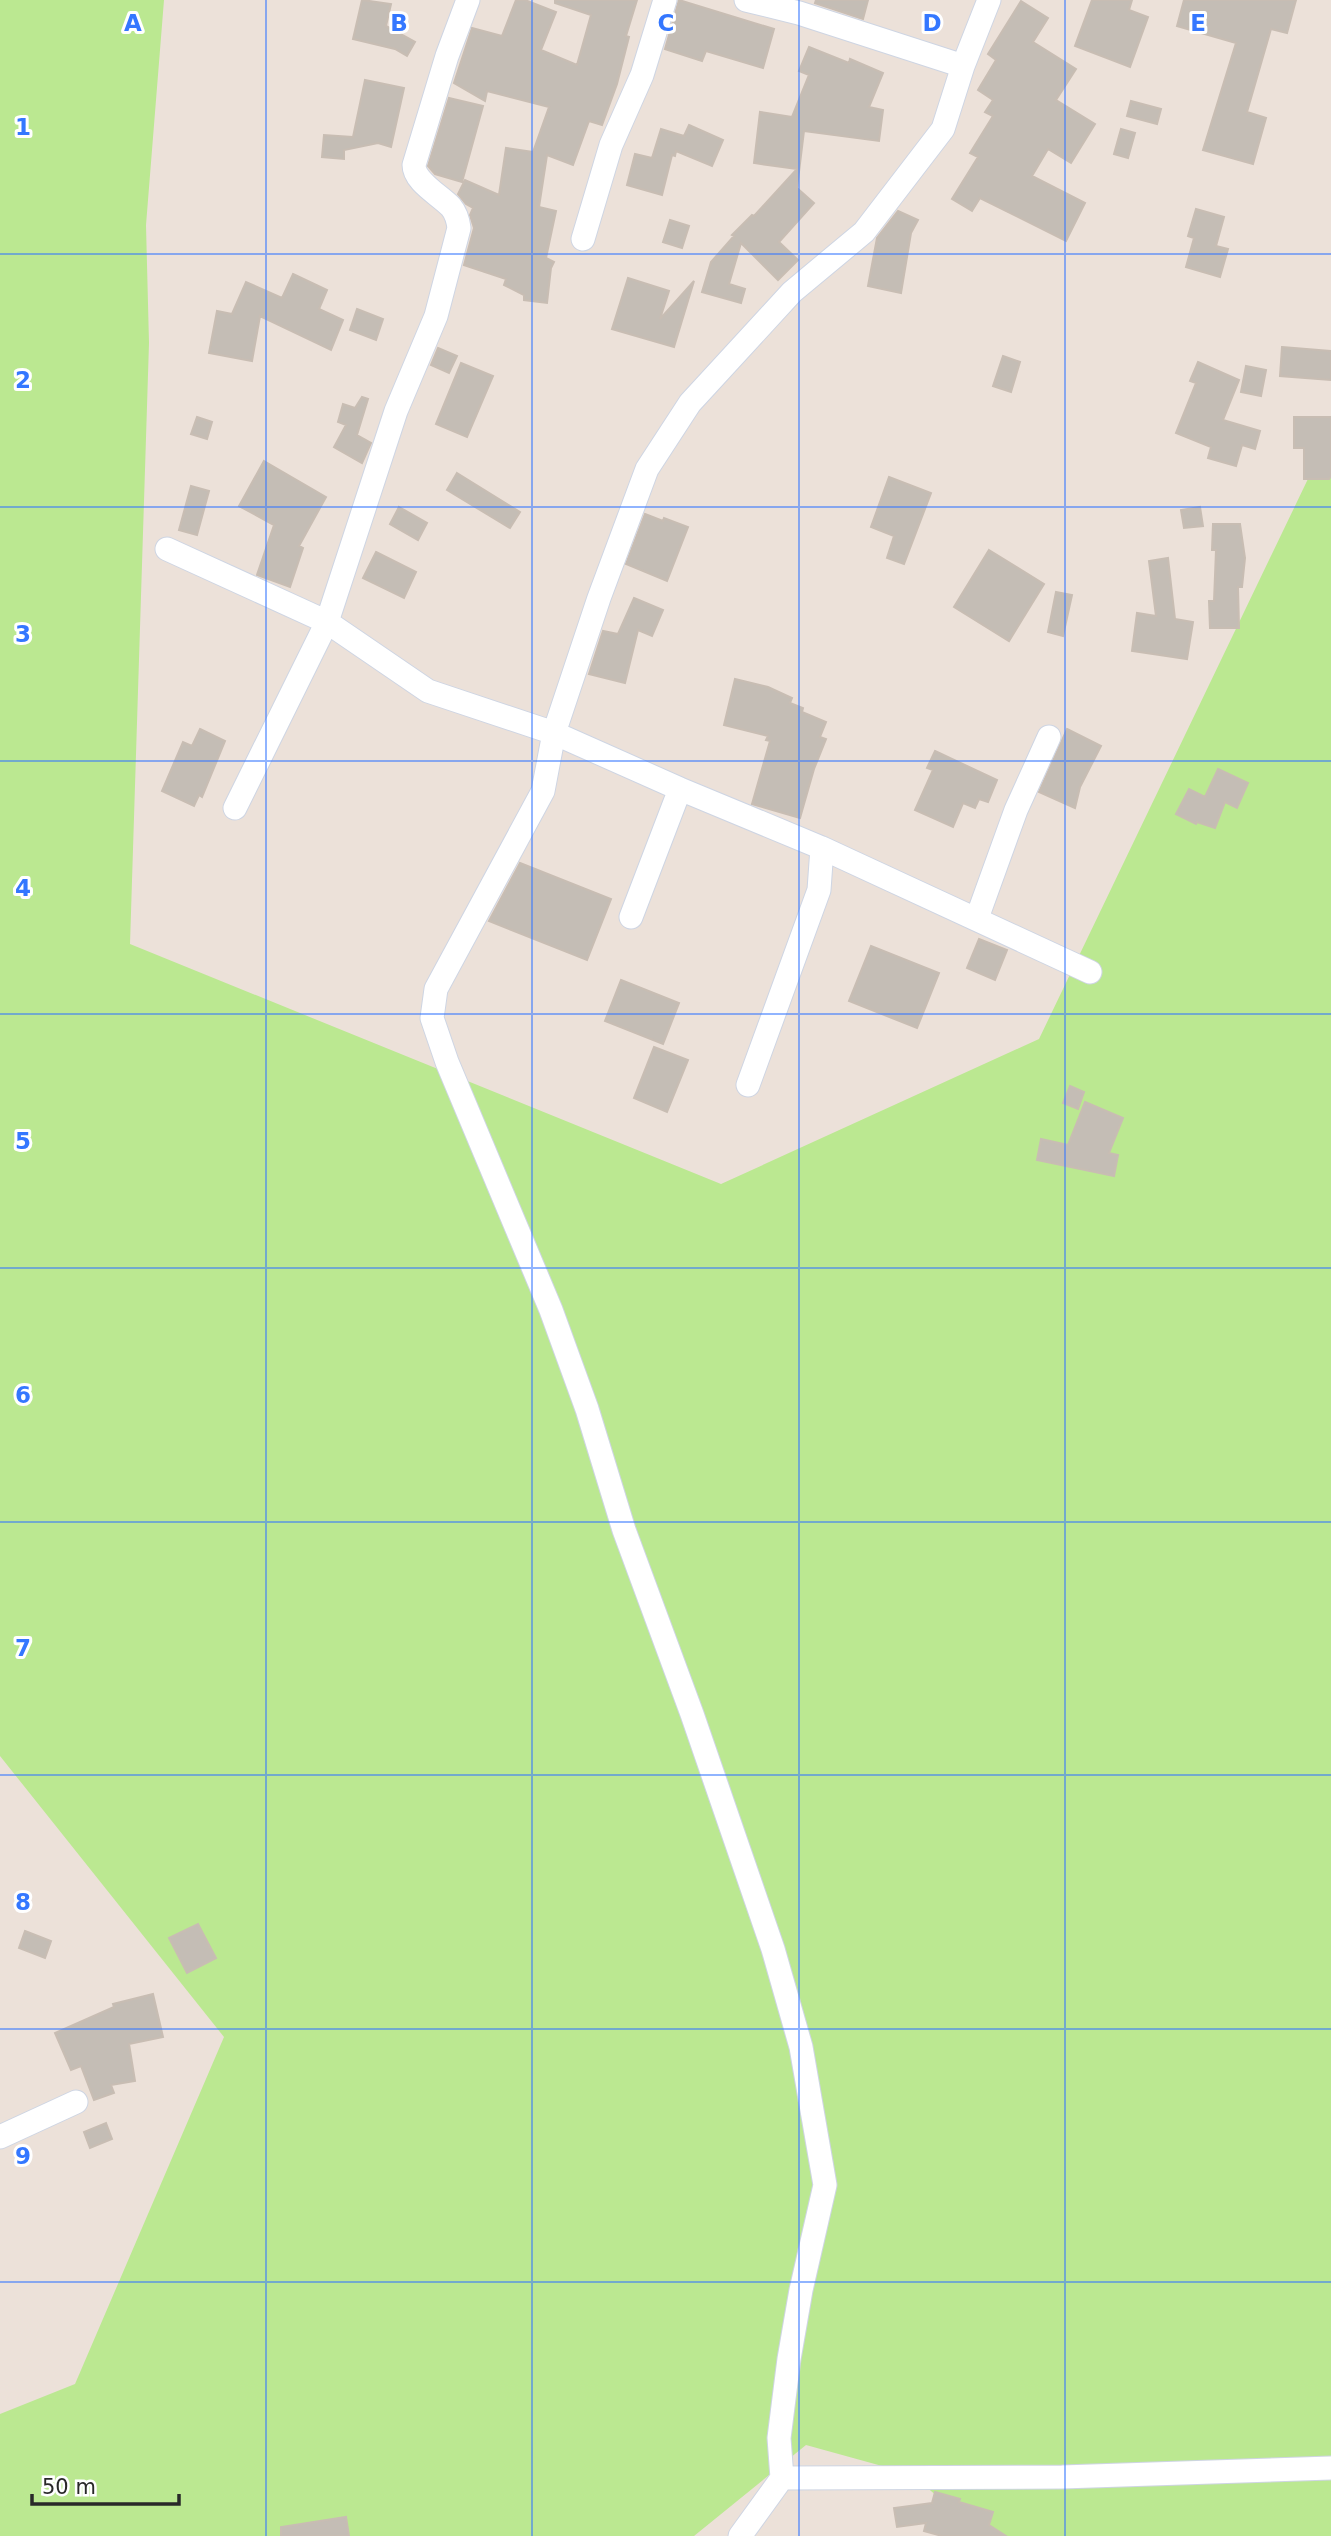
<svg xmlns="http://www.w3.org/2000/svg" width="1331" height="2536" viewBox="0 0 1331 2536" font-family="'DejaVu Sans',sans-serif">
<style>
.green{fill:#bbe891}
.building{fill:#c4bdb5;stroke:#c8bdb3;stroke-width:2}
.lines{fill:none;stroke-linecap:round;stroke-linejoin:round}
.minor-casing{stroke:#ced5e3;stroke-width:25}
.minor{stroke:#fff;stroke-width:23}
.grid{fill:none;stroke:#3477ff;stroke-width:2;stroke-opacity:0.55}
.grid-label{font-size:23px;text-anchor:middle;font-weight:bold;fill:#3477ff;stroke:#fff;stroke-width:6;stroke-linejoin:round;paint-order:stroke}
</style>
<rect width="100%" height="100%" fill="#ece1d9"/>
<path class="green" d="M0,0H164L146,225L149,343L130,944L721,1184L1039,1039L1331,431V2536H984L911,2474L806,2445L694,2536H0V2414L75,2384L224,2037L0,1756Z"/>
<path class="building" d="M362,0L391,4L386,26L415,42L407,56L395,49L353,39Z
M516,0H525L556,12L541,50L577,65L591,15L555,3V0H637L626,36L629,37L617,84L602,125L589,121L573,165L547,155L539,207L556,211L546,258L554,262L551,268L547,303L524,300V295L504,285L506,279L464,265L474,228L470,215L473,208L466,204L458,194L465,180L499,195L506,148L533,152L549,107L487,91L485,101L454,83L472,28L502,36Z
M679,0L774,29L763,68L706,51L702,61L665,49Z
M816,0H868L863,19L815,3Z
M1092,0H1132L1129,10L1148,17L1130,67L1075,46Z
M1184,0H1296L1287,33L1271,29L1247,112L1266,118L1253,164L1203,150L1236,43L1177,26Z
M1021,1L1048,18L1033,42L1076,69L1056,100L1095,124L1071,163L1048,149L1032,176L1085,203L1066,241L980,198L972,211L952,199L978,157L970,153L993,116L985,112L993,100L978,90L996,60L988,54Z
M809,47L849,63L850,59L883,73L869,107L883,110L879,141L804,131L797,188L814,203L779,242L798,260L778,280L741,243L729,284L745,289L741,303L702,292L711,262L734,236L732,235L752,215L754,216L797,169L754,163L760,112L792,117L809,75L799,71Z
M365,80L404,88L391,147L378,143L344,150V159L322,157L324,135L353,137Z
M449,98L483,106L462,182L435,174L428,166Z
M1131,101L1161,109L1157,124L1127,116Z
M689,125L723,140L712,166L676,151L675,156L672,155L662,195L627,185L635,154L652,158L661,129L684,136Z
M1121,129L1135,133L1128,158L1114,154Z
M1196,209L1224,217L1216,246L1228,249L1220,277L1186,267L1194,238L1188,236Z
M898,211L918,220L911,233L901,293L868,286L877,238Z
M670,220L689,226L682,248L663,242Z
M293,274L327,290L319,309L343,320L331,350L260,316L252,361L209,353L217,311L232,314L246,282L282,298Z
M628,278L669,291L660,319L694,281L674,347L612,329Z
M357,309L383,319L376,340L350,330Z
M1282,347L1331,351V380L1280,376Z
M438,348L457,356L449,373L431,365Z
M1003,356L1020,362L1011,392L993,386Z
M1198,362L1239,380L1223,420L1260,431L1255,449L1242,445L1236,466L1208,458L1211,447L1176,433L1196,383L1190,381Z
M461,363L493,376L467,437L436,424Z
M1246,366L1266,370L1261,396L1241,392Z
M362,397L368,399L357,435L371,443L362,463L334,447L346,425L338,422L343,404L355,408Z
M197,417L212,422L207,439L191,434Z
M1294,417H1331V476L1329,479H1304V448H1294Z
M264,461L326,497L299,546L303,548L290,587L257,575L274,525L239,506Z
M457,473L520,512L510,528L447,490Z
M889,477L931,493L904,564L887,558L894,536L871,527Z
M191,486L209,491L197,535L179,530Z
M399,507L427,523L418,540L390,524Z
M1200,507L1203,526L1184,528L1181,510Z
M645,514L663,521L664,518L688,527L667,581L626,564Z
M1213,524H1240L1245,558L1242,587H1238L1239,628H1210L1209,601H1214L1216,550H1212Z
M989,550L1044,584L1009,641L954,607Z
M376,552L416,572L404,598L363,578Z
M1168,558L1175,619L1193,622L1187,659L1132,651L1137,613L1156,616L1149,561Z
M1056,592L1072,595L1063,636L1048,632Z
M634,598L663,610L652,636L638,630L625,683L589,674L603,631L618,634Z
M735,679L768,687L792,698L790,703L803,708L802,712L826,722L820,737L826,739L814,769L800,818L752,804L770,741L766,740L768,736L724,725Z
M200,729L225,741L202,797L199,795L194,806L162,791L183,742L192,746Z
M1067,729L1101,746L1080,787L1075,808L1039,792Z
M935,751L997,780L988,802L979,799L975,808L963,803L953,827L915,810L933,770L927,768Z
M1218,769L1248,783L1237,808L1225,802L1215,828L1197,822L1196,824L1176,814L1189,789L1205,797Z
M520,863L611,899L587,960L489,921Z
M979,939L1007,950L995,980L967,968Z
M871,946L939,973L917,1028L849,1001Z
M621,980L679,1003L663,1044L605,1021Z
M654,1047L688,1060L667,1112L634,1098Z
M1070,1086L1084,1092L1078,1109L1063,1103Z
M1085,1102L1123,1118L1109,1153L1118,1155L1114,1176L1037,1160L1041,1139L1068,1145Z
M198,1924L216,1958L187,1973L169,1938Z
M25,1931L51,1941L45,1958L19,1948Z
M153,1994L163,2037L129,2044L135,2081L111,2085L114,2093L94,2100L81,2066L71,2070L55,2033L114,2007L113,2004Z
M106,2123L112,2139L90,2148L84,2132Z
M935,2492L960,2499L959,2502L993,2512L989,2525L1006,2536H942L924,2531L926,2523L897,2527L894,2508L932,2503Z
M346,2517L349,2536H281V2527Z"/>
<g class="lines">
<g class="minor-casing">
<path id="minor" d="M746,0L799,13L963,66
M583,239L611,145L642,75L665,0
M167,549L327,622L428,691L554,733L680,789L822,848L1090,972
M235,808L327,622L396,411L436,316L459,228C458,220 456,213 451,207C440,195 414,182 414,165L447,56L468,0
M631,917L680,789
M977,918L1016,810L1049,737
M748,1085L819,890L822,848
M0,2137L76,2102
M782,2478L1062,2477L1331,2468
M740,2536L782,2478L779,2438L789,2359L801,2290L825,2185L801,2047L773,1949L692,1714L624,1530L587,1409L551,1310L447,1062L432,1018L436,989L543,791L554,733L599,598L647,469L690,403L792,292L864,232L943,129L963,66L989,0"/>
</g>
<use href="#minor" class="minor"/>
</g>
<path class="grid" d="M266,0V2536M532,0V2536M799,0V2536M1065,0V2536M0,254H1331M0,507H1331M0,761H1331M0,1014H1331M0,1268H1331M0,1522H1331M0,1775H1331M0,2029H1331M0,2282H1331"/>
<g class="grid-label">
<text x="133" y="31">A</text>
<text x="399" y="31">B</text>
<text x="666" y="31">C</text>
<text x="932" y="31">D</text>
<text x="1198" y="31">E</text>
<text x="23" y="135">1</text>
<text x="23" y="388">2</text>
<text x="23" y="642">3</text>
<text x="23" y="896">4</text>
<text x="23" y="1149">5</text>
<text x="23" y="1403">6</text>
<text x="23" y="1656">7</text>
<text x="23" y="1910">8</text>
<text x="23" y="2164">9</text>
</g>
<path d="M32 2494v10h147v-10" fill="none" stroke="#292929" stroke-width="3.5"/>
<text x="42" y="2494" font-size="21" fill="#292929" stroke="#ffffff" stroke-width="5" paint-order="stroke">50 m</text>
</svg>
